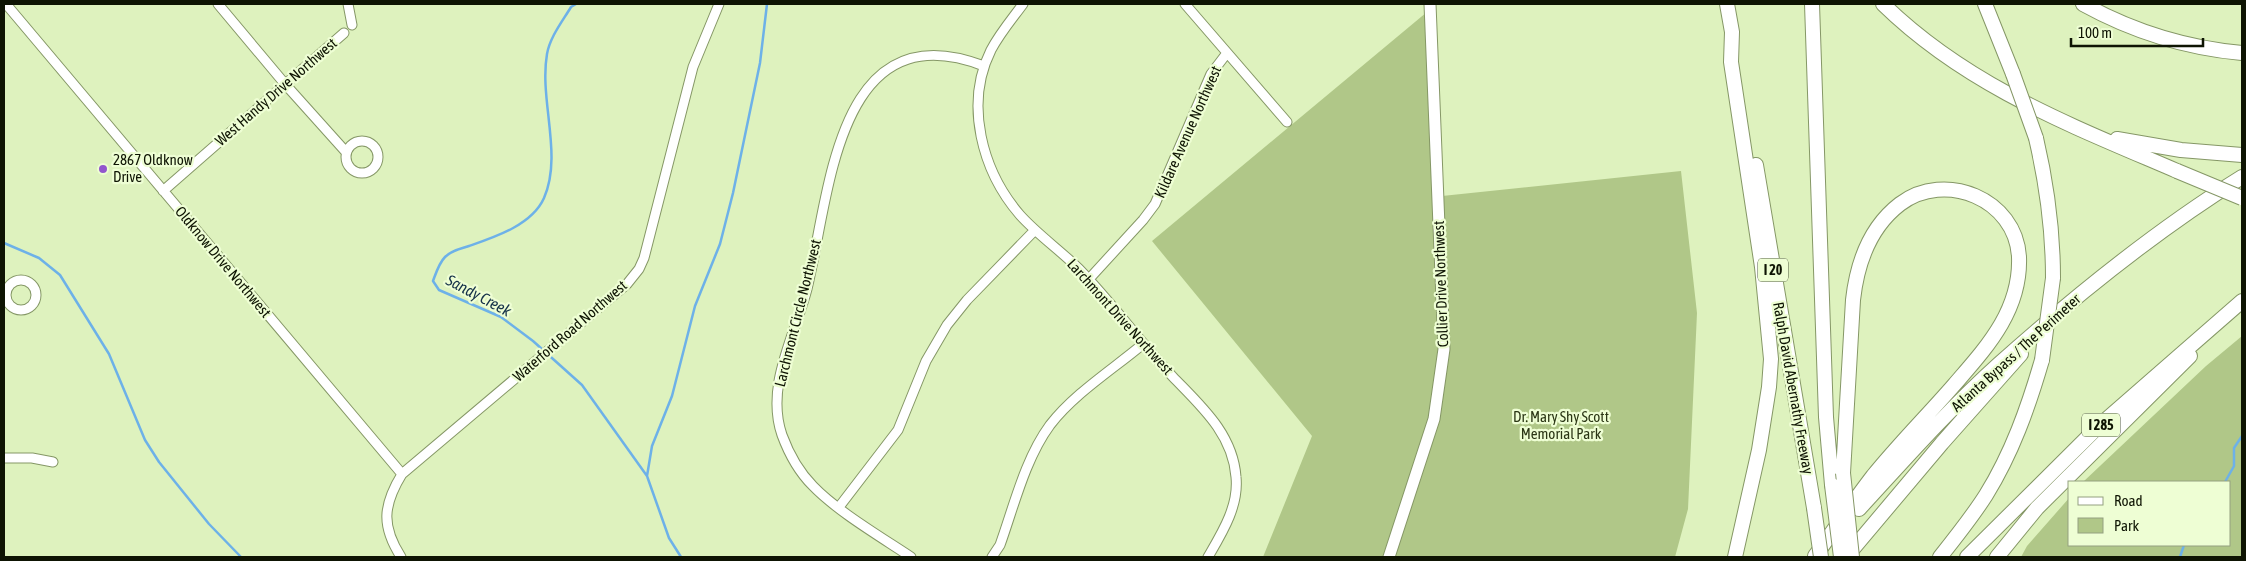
<svg xmlns="http://www.w3.org/2000/svg" width="2246" height="561" viewBox="0 0 2246 561" font-family="'Asap Condensed',sans-serif">
<style>
.green{fill:#b0c788}
.lines{fill:none;stroke-linecap:round;stroke-linejoin:round}
.stream{stroke:#6db1e8;stroke-width:2.5}
.minor-casing{stroke:#859766;stroke-width:11}
.major-casing{stroke:#859766;stroke-width:13}
.highway-casing{stroke:#859766;stroke-width:16}
.minor{stroke:#fff;stroke-width:9}
.major{stroke:#fff;stroke-width:11}
.highway{stroke:#fff;stroke-width:14}
.highway-bridge-casing{stroke:#859766;stroke-width:16;stroke-linecap:butt}
.highway-bridge{stroke:#fff;stroke-width:14}
.poi-dot{fill:#9256cd;stroke:#eefed4;stroke-width:2}
.labels{text-anchor:middle;stroke-width:4.5;stroke-linejoin:round;paint-order:stroke}
.shield{fill:#eefed4;stroke:#515a42;stroke-width:1}
.shield-label{font-size:14px;font-weight:bold;fill:#0e1403}
.street-label{font-size:15px;fill:#0e1403;stroke:#eefed4}
.poi-label{font-size:15px;fill:#0e1403;stroke:#eefed4;text-anchor:start}
.park-label{font-size:15px;fill:#2b3615;stroke:#eefed4}
.water-label{font-size:16px;font-style:italic;fill:#153249;stroke:#eefed4}
</style>
<rect width="100%" height="100%" fill="#def2be"/>
<path class="green" d="M1433,7L1442,196L1681,171L1697,313L1688,509L1675,557H1263L1312,436L1152,241Z
M2242,336V557H2021L2027,546L2070,497V545H2230V482H2083L2206,366Z"/>
<g class="lines">
<path class="stream" d="M576,4L571,7C562,22 550,37 547,54C539,100 563,155 544,198C532,225 495,237 469,246C460,249 452,250 445,257C439,263 436,273 433,281L439,290L501,317L533,341L582,385L647,476L669,538L681,557
M4,243L39,258L60,275L109,354L145,440L159,462L209,524L241,557
M647,476L652,446L672,396L695,306L720,244L733,193L760,63L767,4
M2225,482L2234,466V448L2242,436
M2180,557L2184,545"/>
<g class="minor-casing">
<path id="minor" d="M6,4L402,474
M218,4L285,84L346,152
M348,4L352,25
M1023,4C1012,19 1000,33 991,50C964,104 982,171 1020,215C1038,235 1060,250 1079,269C1112,303 1140,342 1173,377C1201,406 1233,434 1236,477C1239,506 1222,533 1208,557
M1185,4L1287,122
M346 157a16 16 0 1 1 32 0a16 16 0 1 1-32 0Z
M163,191L344,33
M1089,279L1143,220L1155,204L1211,74L1227,53
M6 295a15 15 0 1 1 30 0a15 15 0 1 1-30 0Z
M4,458H32L53,462
M839,507L898,430L926,361L947,325L967,300L1035,230
M401,557C381,526 383,505 402,474L627,284L639,269L644,258L693,67L719,4
M911,557C881,537 837,511 813,486C799,472 789,454 782,435C765,386 795,335 807,289C830,195 836,9 984,66
M992,557L1000,545C1014,506 1025,459 1050,425C1075,393 1112,370 1143,344"/>
</g>
<g class="major-casing">
<path id="major" d="M1389,557L1434,419L1444,349L1430,4"/>
</g>
<g class="highway-casing">
<path id="highway" d="M1727,4L1732,32L1731,62L1762,267L1771,359L1769,387L1759,450L1735,557
M1812,4L1826,417L1832,485
M1883,4C1967,86 2070,125 2177,171
M1985,4L2013,74
M2083,4C2132,31 2187,48 2242,53
M2036,138C2047,185 2053,230 2053,278
M2117,139L2181,150L2242,155
M1756,165L1814,508
M1859,509C1904,460 1949,409 1999,364C2075,296 2155,231 2242,177
M1815,556C1834,530 1853,502 1873,476C1898,445 1927,416 1954,385C1986,348 2021,311 2019,257C2016,199 1945,170 1900,204C1870,227 1857,264 1853,300L1843,473
M1846,557L1942,443L2021,354
M1940,557C1956,537 1972,517 1986,495C2012,453 2028,408 2042,360
M1967,557L2100,425L2242,301
M1997,557L2037,508L2190,356"/>
</g>
<use href="#minor" class="minor"/>
<use href="#major" class="major"/>
<use href="#highway" class="highway"/>
<g class="highway-bridge-casing">
<path id="highway-bridge" d="M2013,74L2036,138
M2177,171L2242,198
M2042,360L2053,278
M1843,473L1852,557
M1832,485L1841,557
M1814,508L1821,557"/>
</g>
<use href="#highway-bridge" class="highway-bridge"/>
</g>
<circle class="poi-dot" cx="103" cy="169" r="5"/>
<g class="labels">
<g class="shield">
<rect x="1758" y="258.5" width="30" height="23" rx="4"/>
<rect x="2082" y="413.5" width="38" height="23" rx="4"/>
</g>
<g class="shield-label">
<text x="1773" y="275">I 20</text>
<text x="2101" y="430">I 285</text>
</g>
<g class="street-label">
<text transform="translate(276 92) rotate(-41)" y="5">West Handy Drive Northwest</text>
<text transform="translate(1188 132) rotate(-66)" y="5">Kildare Avenue Northwest</text>
<text transform="translate(223 262) rotate(50)" y="5">Oldknow Drive Northwest</text>
<text transform="translate(1441 284) rotate(-92)" y="5">Collier Drive Northwest</text>
<text transform="translate(798 313) rotate(-76)" y="5">Larchmont Circle Northwest</text>
<text transform="translate(1120 317) rotate(48)" y="5">Larchmont Drive Northwest</text>
<text transform="translate(570 331) rotate(-41)" y="5">Waterford Road Northwest</text>
<text transform="translate(2016 353) rotate(-42)" y="5">Atlanta Bypass / The Perimeter</text>
<text transform="translate(1793 388) rotate(80)" y="5">Ralph David Abernathy Freeway</text>
</g>
<g class="poi-label">
<text x="113" y="165">2867 Oldknow<tspan x="113" dy="17">Drive</tspan></text>
</g>
<g class="park-label">
<text x="1561" y="422">Dr. Mary Shy Scott<tspan x="1561" dy="17">Memorial Park</tspan></text>
</g>
<g class="water-label">
<text transform="translate(479 295) rotate(28)" y="6">Sandy Creek</text>
</g>
</g>
<rect width="2246" height="561" fill="none" stroke="#0e1403" stroke-width="10"/>
<rect x="2068" y="481" width="162" height="65" fill="#eefed4" stroke="#94a080"/>
<rect x="2078" y="497" width="25" height="8" fill="#ffffff" stroke="#94a080"/>
<text x="2114" y="506" font-size="15" fill="#0e1403">Road</text>
<rect x="2078" y="518" width="25" height="15" fill="#b0c788" stroke="#94a080"/>
<text x="2114" y="531" font-size="15" fill="#0e1403">Park</text>
<path d="M2071 38v8h132v-8" fill="none" stroke="#0e1403" stroke-width="2.5"/>
<text x="2078" y="38" font-size="15" fill="#0e1403" stroke="#eefed4" stroke-width="4" paint-order="stroke">100 m</text>
</svg>
